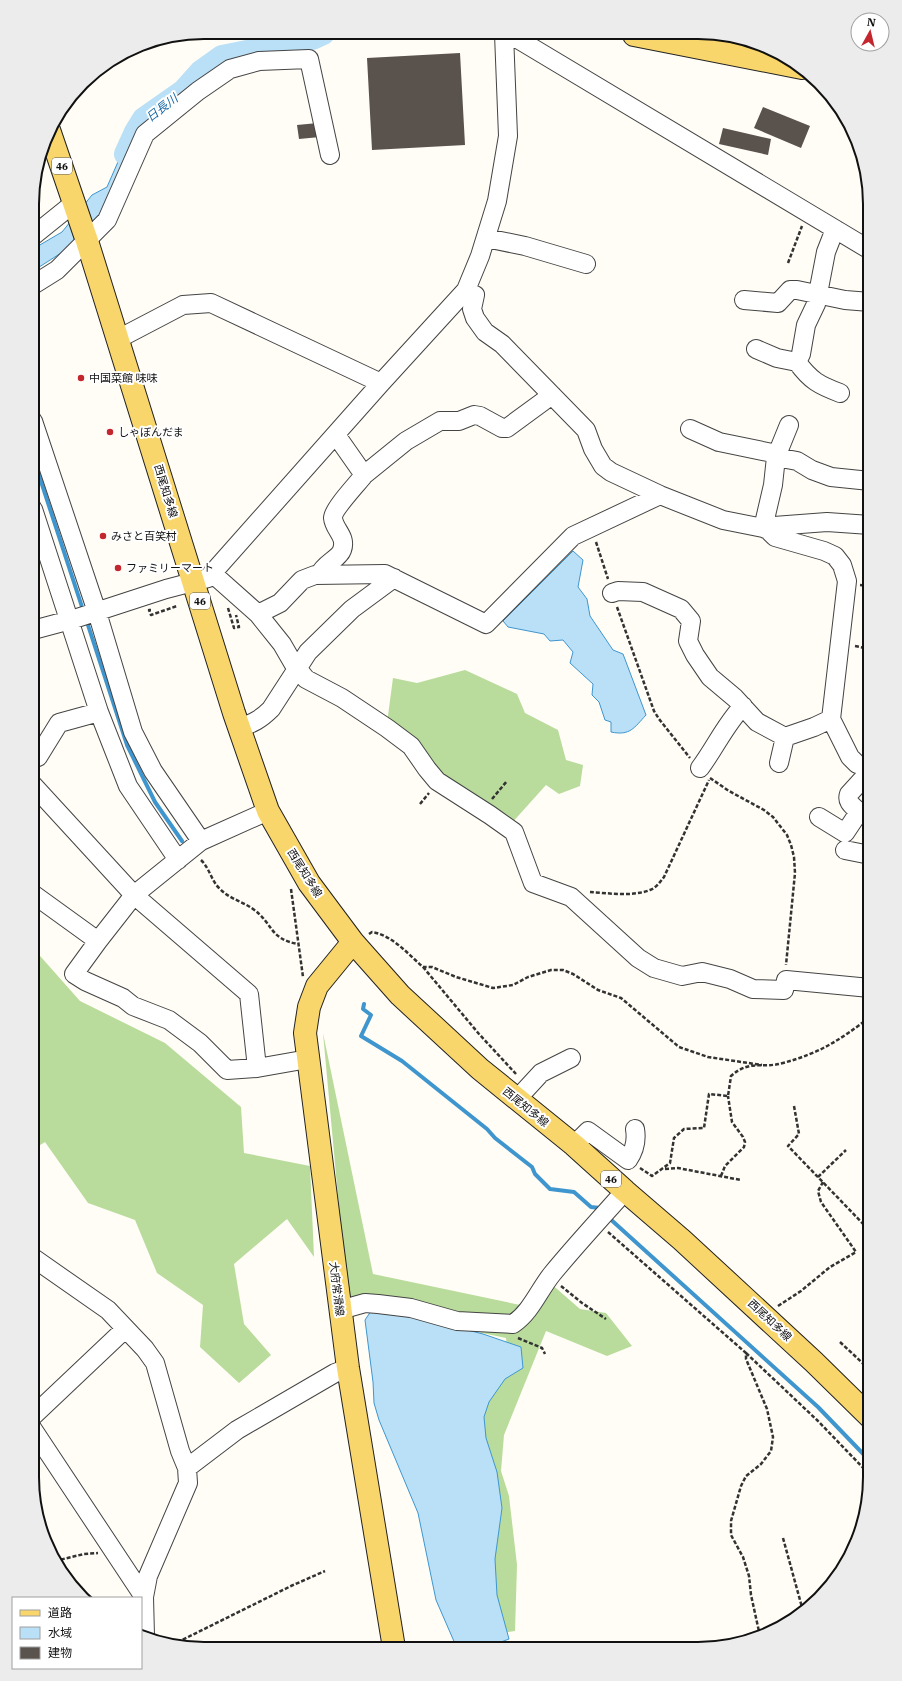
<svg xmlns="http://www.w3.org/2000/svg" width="902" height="1681" viewBox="0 0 902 1681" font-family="'IBM Plex Serif','Noto Sans JP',serif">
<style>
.forest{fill:#b9dc9c}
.water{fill:#b9e0f7;stroke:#3f96cf}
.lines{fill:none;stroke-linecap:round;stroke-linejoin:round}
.stream{stroke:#3f96cf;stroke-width:4}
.river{stroke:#b9e0f7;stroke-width:24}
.building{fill:#5a524d}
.minor-casing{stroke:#444;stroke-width:20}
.major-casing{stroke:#222;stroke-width:24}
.path{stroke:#333;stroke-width:2.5;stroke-dasharray:4 2;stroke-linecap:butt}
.minor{stroke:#fff;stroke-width:18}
.major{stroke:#f9d66b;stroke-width:22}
.poi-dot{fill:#c4262e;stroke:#fff;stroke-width:1.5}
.labels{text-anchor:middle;stroke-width:4;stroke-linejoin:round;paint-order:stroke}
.shield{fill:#fff;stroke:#585858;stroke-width:1}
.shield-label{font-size:10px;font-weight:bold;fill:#111}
.poi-label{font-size:11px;fill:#111;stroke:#fff;text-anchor:start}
.street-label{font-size:11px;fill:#111;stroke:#fff}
.water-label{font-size:12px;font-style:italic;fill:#1768a6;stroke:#fff}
.rim{fill:none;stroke:#111;stroke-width:2}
</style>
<rect width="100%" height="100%" fill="#fffdf5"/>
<path class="forest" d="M465,670L517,694L525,713L558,730L566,760L583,765L580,786L559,794L546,785L510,825L441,790L387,723L393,678L417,683Z
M33,948L80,1001L165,1043L241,1107L244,1153L310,1166L314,1257L287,1219L234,1264L244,1324L271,1355L239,1383L200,1347L203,1305L157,1273L135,1220L88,1203L45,1142L32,1150Z
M323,1033L373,1274L525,1306L549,1282L580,1309L606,1313L632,1346L607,1356L546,1331L504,1435L501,1471L509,1496L517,1565L515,1631L501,1633L484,1550L479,1401L508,1357L506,1338L348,1305Z"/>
<path class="water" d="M135,123L142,126L102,217L72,246L33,271V249L62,232L92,195L107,187Z
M573,551L583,560L578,587L587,599L590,616L613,650L623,654L646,715C634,728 630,736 611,732V722L605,720L599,702L592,695L593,684L570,663L573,652L563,640L550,641L544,634L508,627L503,621Z
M371,1311L428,1320L483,1334L521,1347L523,1368L505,1379L489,1402L484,1417L486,1438L497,1472L502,1508L495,1559L497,1595L509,1639C488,1647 479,1651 456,1646L436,1600L418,1513L379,1420L374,1403L373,1382L365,1320Z"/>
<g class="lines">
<path class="stream" d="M33,457L83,610
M86,619L127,745L155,802L182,841
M364,1004L363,1009L371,1015L361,1036L402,1061L487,1129L495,1138L532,1167L535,1174L550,1189L574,1192L591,1207L600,1208L602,1211
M608,1217L818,1407L870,1461"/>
<path class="river" d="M126,154L136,132L144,119L184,91L201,72L222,57L247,52L266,51L312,38L323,33"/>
</g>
<path class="building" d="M460,53L465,145L372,150L367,58Z
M763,107L810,126L801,148L754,128Z
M318,123L320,137L299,139L297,125Z
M723,128L771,139L768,155L719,144Z"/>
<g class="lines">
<g class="minor-casing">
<path id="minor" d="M504,34L516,38L870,250
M835,229L826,252L816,304L806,325L801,354L797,362C811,381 819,385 840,393
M33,236L74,203
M486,238L525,246L586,264
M33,285L57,270L107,220L145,134L198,91L230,69L259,61L309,59L330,155
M466,290L475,295L472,309L475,318L485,332L502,344L586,430L593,449L603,466L611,472L660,495L723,520L763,528L768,530L775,537L824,551L835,556L842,565L847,581L831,719L850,757L857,764L867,767L870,770
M744,300L778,303L790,290H797L845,300L870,302
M118,339L183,305L211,303L381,383
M756,349L777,358L797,362
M33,421L97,612L133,732L153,771L201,841
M690,429L719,442L777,454
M336,435L364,475L406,441L440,421H459L474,415L480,416L502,428H507L552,395
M776,457L797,461L812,470L831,477L870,481
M33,509L99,712L128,786L178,860
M763,528L773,485L776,457L789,425
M768,530L774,526L827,522L870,525
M213,574L258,614L282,644L293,663L306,679L342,698L387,728L411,746L427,769L437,781L490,815L514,832L533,883L571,897L638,958L654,968L682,976L702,972L730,979L753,989L784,990L786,980L870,988
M319,575C324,563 339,559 342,550C347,536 334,530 333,518C333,509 358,483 364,475
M612,593L618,591L643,592L681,609L691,621L688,641L695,655L710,677L735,698L757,722L785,737
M258,614L280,603L302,580L315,575L385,574L486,624L573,536L660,495
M33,630L74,619L166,589L208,578L381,383L466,290L480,256L497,201L508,136L504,34
M239,728C253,723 260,720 271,709L308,652L352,609L394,578
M33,759L38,757L59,723L99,712
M779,763L785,737L814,727L831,719
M700,768C715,748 725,725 743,706
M33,785L134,895L249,994L257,1068
M268,811L201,841L134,895L98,941L74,974L85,981L123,998L133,1006L169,1020L200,1043L227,1070L257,1068L308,1059
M819,817L845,833L859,812C853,806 846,802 849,794L870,771
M845,850L870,855
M33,894L98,941
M517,1099L541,1073L571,1058
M574,1145L588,1131L628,1160C635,1150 637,1141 635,1129
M32,1257L108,1310L145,1349L155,1363L180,1451L187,1468L188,1483L148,1576L144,1597L145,1636
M340,1310L365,1303L378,1304L411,1308L457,1321L513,1324C531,1312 539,1290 552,1274C575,1246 600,1219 625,1191
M32,1417L125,1329
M32,1428L144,1597
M187,1468L237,1430L335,1373L348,1368"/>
</g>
<g class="major-casing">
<path id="major" d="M634,35L802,68
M49,130L87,241L234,713L268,811L309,883L353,942L400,995L480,1069L574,1145L625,1191L682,1240L814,1362L870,1417
M353,942L317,986L309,1007L305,1033L348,1368L394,1648"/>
</g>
<path class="path" d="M788,263L802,226
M596,542L608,579
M860,585L870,586
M617,607L654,711L659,719L690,758
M228,608L234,628L239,627L236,615
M151,610H149L151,615L177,606
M855,646L870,649
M710,778L729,791L764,810L773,817L787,835L791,845L794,857L795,873L786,965
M492,799L507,781
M420,804L429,793
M201,860C210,869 211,880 219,888C229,899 242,901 253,909C273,923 269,939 298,944
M291,889L303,977
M590,892C608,893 632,897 650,890C656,888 660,882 664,877L709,780
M369,934L372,932C392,935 408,954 423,967H432L456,977L493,988L513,985L528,977L551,970H563L573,974L598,990L621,998L679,1047L708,1057L762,1065
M423,967L479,1034L516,1074
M794,1106L799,1134L788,1146L870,1231
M640,1168L652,1176L670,1163L674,1138L684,1129L704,1128L709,1094L728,1096L731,1076C750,1059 762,1069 783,1063C820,1053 840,1040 870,1017
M665,1169L678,1168L741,1180
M721,1176L725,1166L744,1147L745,1142L743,1137L732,1122L728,1096
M818,1177L846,1150
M608,1232L746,1353V1359L767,1409L773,1437L771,1451L761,1464L746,1476L741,1486L731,1521V1535L743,1557L749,1576L751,1595L760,1636
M561,1286L582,1303L606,1319
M778,1306L801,1291L830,1267L856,1252L821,1202L818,1191L823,1182
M518,1338L542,1348L545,1354
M840,1342L870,1370
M746,1353L818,1421L870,1475
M783,1538L803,1611
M55,1561L84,1554L98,1553
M172,1645L291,1586L325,1571"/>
<use href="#minor" class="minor"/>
<use href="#major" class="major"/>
</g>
<g class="poi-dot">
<circle cx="81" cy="378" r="4"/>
<circle cx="110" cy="432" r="4"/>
<circle cx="103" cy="536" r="4"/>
<circle cx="118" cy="568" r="4"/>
</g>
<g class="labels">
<g class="shield">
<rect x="52" y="158" width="20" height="16" rx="3"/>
<rect x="190" y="593" width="20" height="16" rx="3"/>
<rect x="601" y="1171" width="20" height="16" rx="3"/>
</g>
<g class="shield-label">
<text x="62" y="170">46</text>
<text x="200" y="605">46</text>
<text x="611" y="1183">46</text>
</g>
<g class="poi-label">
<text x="89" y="382">中国菜館 味味</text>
<text x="118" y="436">しゃぼんだま</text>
<text x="111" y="540">みさと百笑村</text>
<text x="126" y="572">ファミリーマート</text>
</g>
<g class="street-label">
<text transform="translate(166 491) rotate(73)" y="4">西尾知多線</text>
<text transform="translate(305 873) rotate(58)" y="4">西尾知多線</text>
<text transform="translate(526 1107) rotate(39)" y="4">西尾知多線</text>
<text transform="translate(337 1289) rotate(83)" y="4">大府常滑線</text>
<text transform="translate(770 1320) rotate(43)" y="4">西尾知多線</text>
</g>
<g class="water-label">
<text transform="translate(162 108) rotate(-38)" y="4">日長川</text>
</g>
</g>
<path d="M0 0H902V1681H0ZM204 39H698A165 165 0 0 1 863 204V1477A165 165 0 0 1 698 1642H204A165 165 0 0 1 39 1477V204A165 165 0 0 1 204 39Z" fill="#ececec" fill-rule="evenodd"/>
<path class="rim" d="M204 39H698A165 165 0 0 1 863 204V1477A165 165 0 0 1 698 1642H204A165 165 0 0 1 39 1477V204A165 165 0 0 1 204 39Z"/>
<rect x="12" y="1597" width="130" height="72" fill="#ffffff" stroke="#a0a0a0"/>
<rect x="20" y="1610" width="20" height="6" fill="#f9d66b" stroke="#a0a0a0"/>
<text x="48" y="1617" font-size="12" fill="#111111">道路</text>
<rect x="20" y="1627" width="20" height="12" fill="#b9e0f7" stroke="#a0a0a0"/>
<text x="48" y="1637" font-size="12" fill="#111111">水域</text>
<rect x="20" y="1647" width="20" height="12" fill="#5a524d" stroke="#a0a0a0"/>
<text x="48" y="1657" font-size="12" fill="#111111">建物</text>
<g transform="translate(870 32) rotate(8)"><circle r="19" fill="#ffffff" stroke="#a0a0a0"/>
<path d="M0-3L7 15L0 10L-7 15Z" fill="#c4262e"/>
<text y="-6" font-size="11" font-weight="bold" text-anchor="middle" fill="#111111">N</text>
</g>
</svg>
